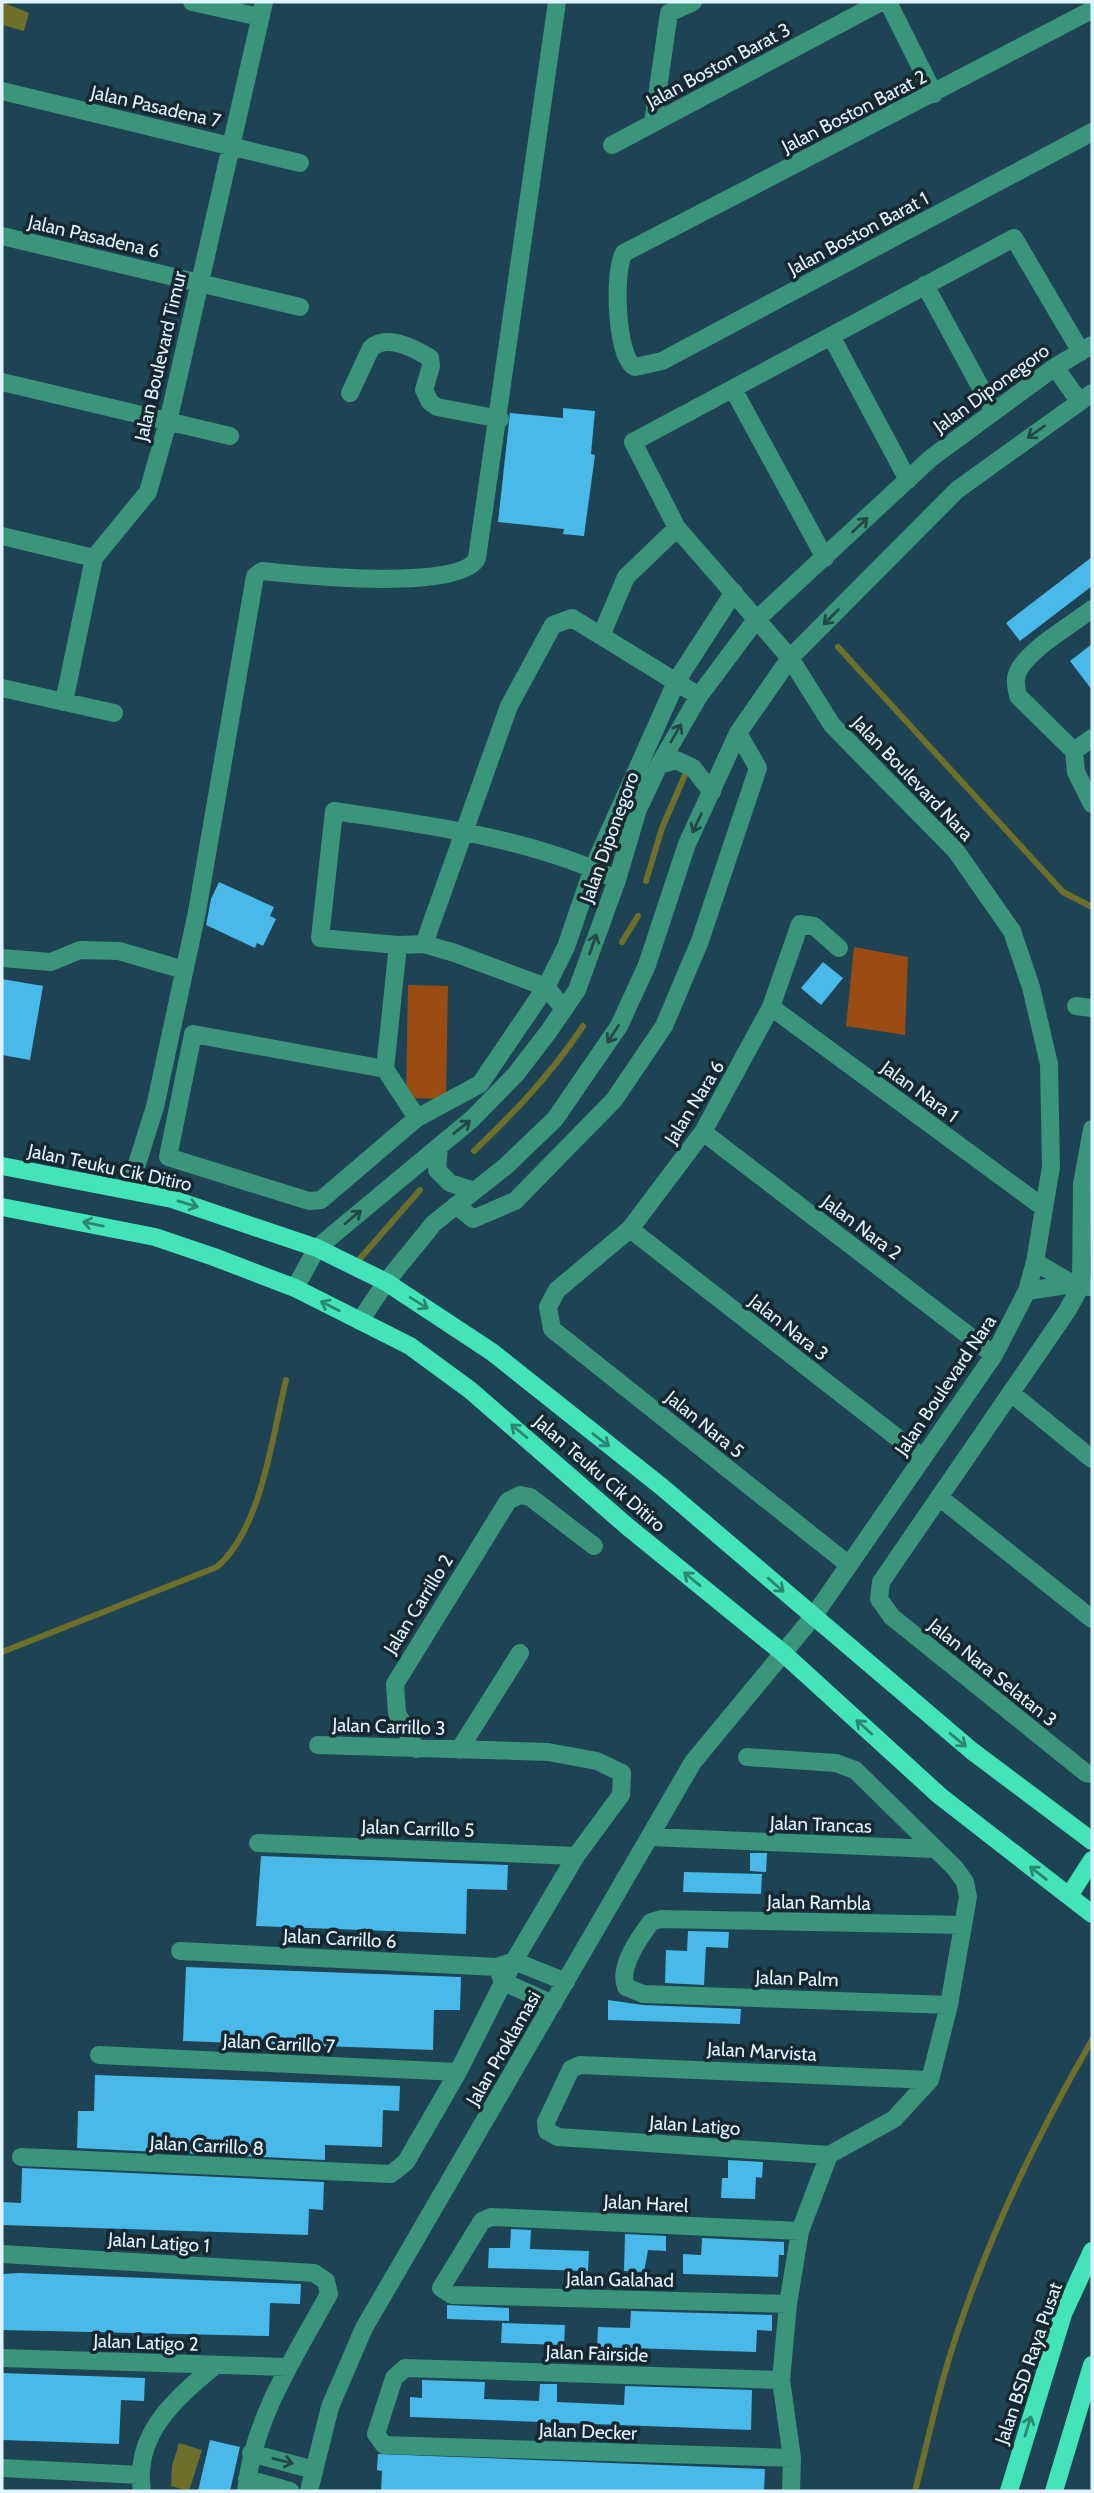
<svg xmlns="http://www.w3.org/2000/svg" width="1094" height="2493" viewBox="0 0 1094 2493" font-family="Cabin,sans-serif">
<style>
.forest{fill:#9a4c13}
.water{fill:#6d6f2a}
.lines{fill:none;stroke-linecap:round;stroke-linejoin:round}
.stream{stroke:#6d6f2a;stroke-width:6}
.building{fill:#49b9ea}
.minor{stroke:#3a957b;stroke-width:18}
.major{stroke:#43e4ba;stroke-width:18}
.oneway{stroke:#224946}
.oneway2{stroke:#2d8675}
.labels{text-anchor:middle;stroke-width:7;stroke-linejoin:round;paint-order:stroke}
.street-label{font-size:19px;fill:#dff4ff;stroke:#172830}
</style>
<rect width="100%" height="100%" fill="#1d4355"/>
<path class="forest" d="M854,947L908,957L905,1035L846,1026Z
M408,985L448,986L446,1099L406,1098Z"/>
<path class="water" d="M2,2L29,13L24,31L2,25Z
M179,2443L202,2450L189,2491L171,2486L172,2466Z"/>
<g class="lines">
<path class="stream" d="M838,647L1063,892L1092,907
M646,881L662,828L685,775
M622,942L638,916
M474,1151C515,1112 552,1073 583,1026
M357,1262L420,1190
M2,1652L217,1567C262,1528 272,1437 286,1380
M915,2491C925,2452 934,2411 945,2372C979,2256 1032,2144 1092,2040"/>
</g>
<path class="building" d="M563,408L595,411L591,454L595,455L584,536L563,534L564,529L498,522L510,413L563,418Z
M1092,557V586L1020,641L1006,623Z
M1092,644V690L1070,661Z
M219,882L274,907L270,916L276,919L263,946L257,943L255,948L206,925L211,899Z
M823,962L843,978L821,1005L801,988Z
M2,979L43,986L30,1060L2,1055Z
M750,1853H767L766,1872L750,1871Z
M261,1856L508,1865L507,1890L467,1889L466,1934L256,1926Z
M684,1872L762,1874L761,1894L683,1892Z
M688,1931L729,1932L728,1948L706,1947L704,1985L665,1983L666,1950L687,1951Z
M186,1967L461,1977L460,2010H434L433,2050L183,2041Z
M608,2000L643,2005L741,2009L740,2024L608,2020Z
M95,2075L400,2086L399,2111L383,2110L382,2147L325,2145V2160L77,2148L78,2111H94Z
M728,2160L763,2162L762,2178L756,2177L755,2199L721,2198L722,2178H728Z
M22,2168L324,2182L323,2210L309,2209L308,2235L2,2225V2202L21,2203Z
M511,2229L531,2230L530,2249L589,2251L588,2271L488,2268L489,2248H510Z
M625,2234L666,2236V2251L648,2250L644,2272L624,2271Z
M702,2238L784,2242V2255H779L778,2277L683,2274V2254L701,2255Z
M20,2273L301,2284L300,2304L270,2303L269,2336L2,2330V2274Z
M447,2305L509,2308V2321L447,2319Z
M631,2311L772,2315V2331L757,2330L756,2352L597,2347L598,2327L630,2328Z
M502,2323L565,2325L564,2345L501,2343Z
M2,2373L145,2378L144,2401L121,2400L119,2444L2,2440Z
M422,2380L485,2382L484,2399L539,2401L540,2384H557V2402L624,2405L625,2386L752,2390L751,2430L410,2417V2397L422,2398Z
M210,2440L240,2447L230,2491H198Z
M378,2454L765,2469L764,2491H381L382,2471L377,2470Z"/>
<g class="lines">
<path class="minor" d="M192,2L260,17
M888,2L934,94
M1092,10L624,253C613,270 616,359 635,367L662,361L1092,132
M2,91L300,163
M653,123L669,13L693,2
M612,145L881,2
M2,236L300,307
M925,285L994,412
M831,336L908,480
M1055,367L1079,401
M2,382L230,436
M733,389L825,558
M350,393L371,348C387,334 414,348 430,358L431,366L424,390L430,402L437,407L500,419
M2,536L94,558
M1092,609C1073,624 1025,651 1017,674C1014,682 1017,689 1018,696L1074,751L1076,772L1092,804
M601,636L626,577L677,528
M2,688L114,713
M64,702L94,558L148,492L168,422L264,2
M1074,751L1092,738
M659,765L676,760L693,768L712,792
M424,944L509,706L553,625L572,618L699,696
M398,945L385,1069L193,1034L168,1157L309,1201L321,1200L417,1118L480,1084L546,987L566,947L593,868L677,680L734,592
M839,948L814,926L800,924L771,1007L703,1132L630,1229L557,1290L548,1307L552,1329L849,1565
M2,958L51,962L80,950L119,951L184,970
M1076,1006L1092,1008
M771,1007L1044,1208
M564,1009L546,987L455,953L424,944L398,945L320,938L334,811C426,825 532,838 617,880
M385,1069L417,1118
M1092,1129L1082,1184L1081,1286L1067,1311L881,1582L879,1599L892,1617L1086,1773L1092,1774
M703,1132L994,1355
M439,1146L437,1170L450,1183L474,1191
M129,1189L155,1107L197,912L255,576L262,571C299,575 463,592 477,558L557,2
M456,1205L473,1219L515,1201L614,1100L664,1026L700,941L758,768L738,733
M630,1229L922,1457
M1035,1262L1073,1284L1089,1287
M295,1288L317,1248L472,1119L516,1074L549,1031L577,990L617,880L638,809L659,765L699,696L755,621L931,458L1055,367L1092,345
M1027,1291L1073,1284
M360,1321L386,1282L434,1223L506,1166L555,1119L619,1026L647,965L687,844L738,733L790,658L957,490L1092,393
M1011,1393L1092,1459
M939,1497L1092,1619
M416,1749L397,1713L395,1684L508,1501L520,1495L530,1497L594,1546
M459,1750L520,1653
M747,1757L836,1763L855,1770L955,1868L965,1882L968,1897L949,2005L930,2080L894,2119L829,2155L800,2231L788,2304L781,2380L792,2458L791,2491
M650,1837L934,1849
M258,1843L576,1856
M180,1951L497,1967L514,1961L566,1982
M500,1974L503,1982L553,2004
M949,2005L643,1994L626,1987C618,1967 639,1938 651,1922L661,1919L963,1925
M99,2055L458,2072
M829,2155L558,2137L547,2131L546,2122L571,2069L580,2065L930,2080
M21,2157L391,2174L406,2162L458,2072L514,1961L576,1856L621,1795L622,1773L597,1761L548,1752L318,1745
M2,2254L314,2273L326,2281L329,2294C295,2356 253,2419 246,2491
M788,2304L452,2295L441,2288L482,2221L491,2217L800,2231
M2,2358L288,2367
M781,2380L405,2368L394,2378L376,2434L384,2445L792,2458
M251,2453L314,2470
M2,2468L140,2475
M247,2479L290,2491
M142,2491C133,2435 176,2397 216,2365
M309,2491L330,2407L364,2328L693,1762L813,1617L994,1355L1027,1291L1035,1262L1051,1167L1049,1064L1031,987L1012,931L956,851L832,725L790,658L677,528L633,442L1014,238L1081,352"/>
<path class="major" d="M2,1166L172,1199L317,1248L386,1282L492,1352L662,1487L972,1751L1092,1841
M2,1207L155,1237L214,1257L295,1288L410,1346L470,1390L628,1527L783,1653L940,1796L1092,1914
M1069,1896L1092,1860
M1009,2491L1063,2314L1092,2251
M1054,2491L1092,2365"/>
</g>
<defs><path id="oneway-shaft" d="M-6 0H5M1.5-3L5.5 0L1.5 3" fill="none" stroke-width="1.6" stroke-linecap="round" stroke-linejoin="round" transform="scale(1.75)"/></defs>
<g class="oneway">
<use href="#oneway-shaft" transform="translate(1036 432) rotate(144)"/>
<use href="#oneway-shaft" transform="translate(860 525) rotate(-43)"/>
<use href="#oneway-shaft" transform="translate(831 617) rotate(135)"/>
<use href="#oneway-shaft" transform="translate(676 733) rotate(-60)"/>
<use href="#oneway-shaft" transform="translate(697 823) rotate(115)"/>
<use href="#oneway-shaft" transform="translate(593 944) rotate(-71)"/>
<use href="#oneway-shaft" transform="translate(613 1034) rotate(123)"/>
<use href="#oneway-shaft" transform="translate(462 1127) rotate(-38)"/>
<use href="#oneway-shaft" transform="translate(353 1217) rotate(-40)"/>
<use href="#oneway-shaft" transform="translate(283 2461) rotate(14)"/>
</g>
<g class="oneway2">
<use href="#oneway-shaft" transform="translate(188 1204) rotate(17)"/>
<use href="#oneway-shaft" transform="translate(93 1224) rotate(-168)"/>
<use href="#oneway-shaft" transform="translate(419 1303) rotate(32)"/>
<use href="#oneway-shaft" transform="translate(330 1306) rotate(-153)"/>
<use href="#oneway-shaft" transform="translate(519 1431) rotate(-140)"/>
<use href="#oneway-shaft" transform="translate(601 1440) rotate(38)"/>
<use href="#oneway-shaft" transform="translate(692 1579) rotate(-141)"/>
<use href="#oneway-shaft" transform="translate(776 1585) rotate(41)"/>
<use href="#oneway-shaft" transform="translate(864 1727) rotate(-138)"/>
<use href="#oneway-shaft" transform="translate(958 1740) rotate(40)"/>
<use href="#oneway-shaft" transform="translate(1038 1873) rotate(-142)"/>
<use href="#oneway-shaft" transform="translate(1028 2426) rotate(-73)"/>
</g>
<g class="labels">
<g class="street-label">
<text transform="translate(718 65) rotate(-28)" y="7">Jalan Boston Barat 3</text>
<text transform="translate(156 106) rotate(13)" y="7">Jalan Pasadena 7</text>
<text transform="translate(854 111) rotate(-27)" y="7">Jalan Boston Barat 2</text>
<text transform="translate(858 233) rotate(-28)" y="7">Jalan Boston Barat 1</text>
<text transform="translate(94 236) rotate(13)" y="7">Jalan Pasadena 6</text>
<text transform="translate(160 356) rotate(-77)" y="7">Jalan Boulevard Timur</text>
<text transform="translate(991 388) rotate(-36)" y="7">Jalan Diponegoro</text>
<text transform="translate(913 778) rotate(46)" y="7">Jalan Boulevard Nara</text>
<text transform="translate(609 837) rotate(-70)" y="7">Jalan Diponegoro</text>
<text transform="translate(920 1091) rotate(36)" y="7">Jalan Nara 1</text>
<text transform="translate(694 1102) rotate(-58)" y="7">Jalan Nara 6</text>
<text transform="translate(110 1167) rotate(12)" y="7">Jalan Teuku Cik Ditiro</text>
<text transform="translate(862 1227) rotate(37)" y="7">Jalan Nara 2</text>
<text transform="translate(789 1327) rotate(38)" y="7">Jalan Nara 3</text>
<text transform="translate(945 1385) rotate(-56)" y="7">Jalan Boulevard Nara</text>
<text transform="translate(705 1424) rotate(39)" y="7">Jalan Nara 5</text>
<text transform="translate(600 1473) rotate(41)" y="7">Jalan Teuku Cik Ditiro</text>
<text transform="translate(418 1604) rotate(-58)" y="7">Jalan Carrillo 2</text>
<text transform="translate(993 1672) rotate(39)" y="7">Jalan Nara Selatan 3</text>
<text transform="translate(389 1726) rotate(2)" y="7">Jalan Carrillo 3</text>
<text transform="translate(821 1824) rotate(2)" y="7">Jalan Trancas</text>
<text transform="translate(418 1828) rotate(2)" y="7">Jalan Carrillo 5</text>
<text transform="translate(819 1902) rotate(1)" y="7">Jalan Rambla</text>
<text transform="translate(340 1938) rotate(3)" y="7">Jalan Carrillo 6</text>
<text transform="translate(797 1978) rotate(2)" y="7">Jalan Palm</text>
<text transform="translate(279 2043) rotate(3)" y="7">Jalan Carrillo 7</text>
<text transform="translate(503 2048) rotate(-60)" y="7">Jalan Proklamasi</text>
<text transform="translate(762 2051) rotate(3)" y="7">Jalan Marvista</text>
<text transform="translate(695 2125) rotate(4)" y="7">Jalan Latigo</text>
<text transform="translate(207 2145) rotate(3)" y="7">Jalan Carrillo 8</text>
<text transform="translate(646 2203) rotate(3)" y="7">Jalan Harel</text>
<text transform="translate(159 2242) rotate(4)" y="7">Jalan Latigo 1</text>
<text transform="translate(620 2279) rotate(1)" y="7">Jalan Galahad</text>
<text transform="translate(146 2342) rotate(2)" y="7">Jalan Latigo 2</text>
<text transform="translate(597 2353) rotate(2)" y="7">Jalan Fairside</text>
<text transform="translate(1028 2363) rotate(-71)" y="7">Jalan BSD Raya Pusat</text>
<text transform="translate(588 2431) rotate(2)" y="7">Jalan Decker</text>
</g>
</g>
<rect width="1094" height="2493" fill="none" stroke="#dff4ff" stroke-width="7"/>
</svg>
